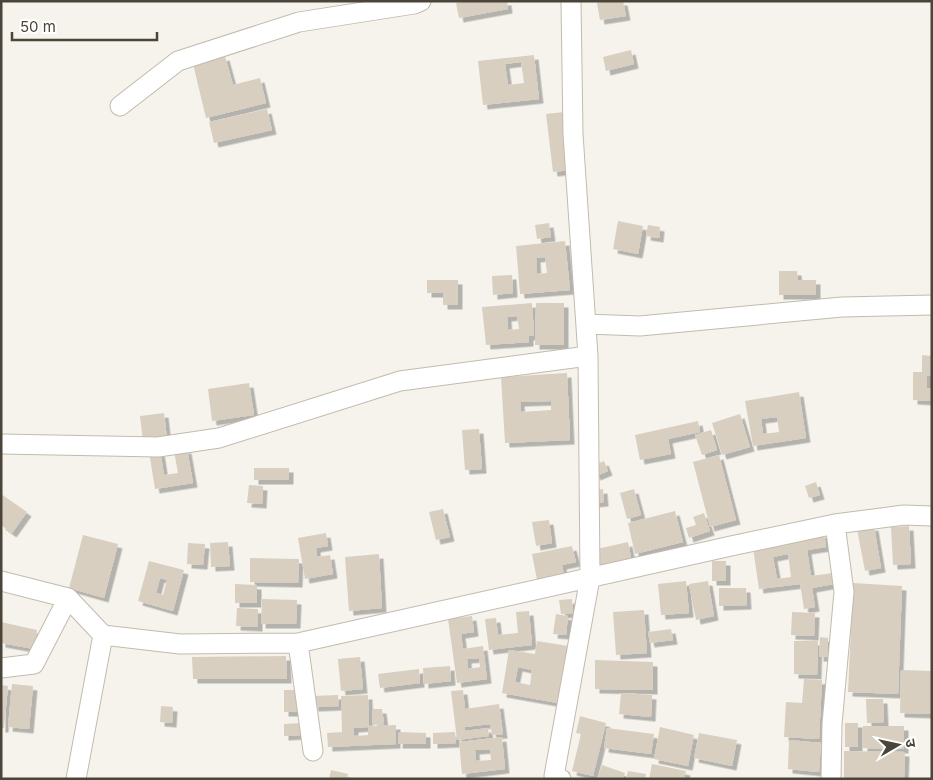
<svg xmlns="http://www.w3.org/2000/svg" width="933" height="780" viewBox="0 0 933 780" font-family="Inter,'Noto Sans Devanagari',sans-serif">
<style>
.building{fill:#d8cfc1;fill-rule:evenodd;filter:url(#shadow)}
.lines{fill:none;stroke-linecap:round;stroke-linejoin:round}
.minor-casing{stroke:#c2bbae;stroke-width:21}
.minor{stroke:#fff;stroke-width:19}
</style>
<defs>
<filter id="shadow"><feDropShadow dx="4.5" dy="4.5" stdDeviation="0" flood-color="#0004"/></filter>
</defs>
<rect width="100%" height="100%" fill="#f6f3ec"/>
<path class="building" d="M466,1H507L508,9L459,18L456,3Z
M605,1H623L626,16L600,20L597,3Z
M631,50L634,64L606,71L603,57Z
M534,55L539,99L483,105L478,61ZM521,62L524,83L508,85L505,64Z
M225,56L233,85L260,78L266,103L206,118L193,64Z
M267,109L272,130L214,143L209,122Z
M564,112L571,170L553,172L546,114Z
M618,221L643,226L638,254L613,249Z
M549,223L551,237L537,239L535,225Z
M648,225L660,227L659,238L646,236Z
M565,241L570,290L520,294L516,246ZM545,257L547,273L537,274L536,258Z
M779,271H797L798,280H816V295H779Z
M512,275L513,293L493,295L492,276Z
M427,280H458V305H443V293H427Z
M532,303L534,335L529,336V342L486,345L482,307ZM517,316L519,329L508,330L507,317Z
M536,303H564V345H535Z
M922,355L932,356V376H927V388H932V401L913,400V372H922Z
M567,373L570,440L505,443L501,377ZM551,401V410L521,412L520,402Z
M249,383L254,415L212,421L208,389Z
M799,392L806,438L753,446L745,401ZM777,417L779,432L763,434L761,419Z
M164,413L167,439L143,442L140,416Z
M740,414L750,447L722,455L712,423Z
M698,421L700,432L668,439L671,454L640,460L635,435Z
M479,429L482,469L465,470L462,430Z
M711,430L717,450L702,455L695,435Z
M187,449L193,483L155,489L149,452L160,450L164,475L178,473L174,451Z
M719,455L736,520L710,527L693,462Z
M604,461L608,471L596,476L592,466Z
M254,468H289V480H254Z
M816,482L820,495L809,498L805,486Z
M249,485L263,486L262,504L247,503Z
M603,489L604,502L593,503L592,490Z
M634,489L641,515L627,519L620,493Z
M1,494L27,512L12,533L1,525Z
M443,509L450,537L436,540L429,512Z
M675,511L683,542L635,554L628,523Z
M704,513L710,531L689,538L686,528L696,525L693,517Z
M549,520L552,543L536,546L532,522Z
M874,526L881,568L865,571L857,529Z
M909,526L911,564L893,565L891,527Z
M326,533L328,546L316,548L317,557L330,555L333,574L305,579L298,538Z
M824,533L826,547L807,550L811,576L833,573L834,584L812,588L815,607L804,609L800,584L759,589L753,548ZM788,554L791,577L777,579L773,557Z
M83,535L118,544L104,598L69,588Z
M228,542L230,566L211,567L210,543Z
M628,542L631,558L600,565L597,549Z
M188,543L205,544L203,565L187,564Z
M572,546L576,562L562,565L565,580L538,585L532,554Z
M379,554L382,608L349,611L345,557Z
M250,558L299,559L298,583L250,582Z
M149,561L184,570L173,611L138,601ZM160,578L167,580L163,595L156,593Z
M712,561H726V581H712Z
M686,581L689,613L661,615L658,584Z
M708,581L714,616L696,620L689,584Z
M853,583L902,586L898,694L848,692Z
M235,584L257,585V603H235Z
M719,588H746L747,605L719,606Z
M262,599L297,600L296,624H261Z
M572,599L573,613L561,614L559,600Z
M237,608L258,609V627L236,626Z
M644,610L647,653L616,655L613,612Z
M529,611L532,645L489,650L485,619L496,618L498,635L518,633L516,612Z
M792,612L815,613L814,636L791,635Z
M556,614L568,616L566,635L553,634Z
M472,616L474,632L461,634L463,649L483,646L487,679L457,683L448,619ZM479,658L480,667L468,669L467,659Z
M1,622L37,630L34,649L1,643Z
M671,629L673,640L650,643L648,632Z
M820,637L828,638V657H819Z
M537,641L568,646L558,703L502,693L509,650L535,654ZM518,667L532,670L530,685L515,682Z
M794,641H818L817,675L794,674Z
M286,656L287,679H193L192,657Z
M360,657L363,689L341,691L338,659Z
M595,660L653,662V690L595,689Z
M450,666L451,681L424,684L423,668Z
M419,669L420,683L380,688L378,674Z
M901,670L932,671V714L900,713Z
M804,679L822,680L819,739L784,737L786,702L802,703Z
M12,684L33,686L29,729L8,727Z
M1,685L8,686L4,728H1Z
M284,690H300V712H284Z
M463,690L465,709L499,704L503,734L492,735L490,724L465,727V731L488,728L489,736L457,740L451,691Z
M621,693L652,695L651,717L619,714Z
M338,695L339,706L314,707L313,696Z
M368,695L369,726L396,725V744L328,747L327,733L342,732L341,696ZM368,727V735L354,736V728Z
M866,699H883L884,722L867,723Z
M161,706L173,707L172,723L160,722Z
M372,709H382L384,724L373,725Z
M580,716L606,723L593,776L572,771L581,734L576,733Z
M301,723V735L284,736V724Z
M845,723H858V747H845Z
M863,726H904V749L863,748Z
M660,727L694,735L688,766L654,759Z
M607,728L654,734L651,754L604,748Z
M399,732L426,733V744H398Z
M455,732L456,743L433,744V733Z
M699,733L737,740L732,766L694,758Z
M502,737L505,769L462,774L459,742ZM490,749L491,760L476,761L475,750Z
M789,740L821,743L819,772L788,769Z
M844,751L905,752L904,779H844Z
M652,764L686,771L684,779H649Z
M602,765L625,773L623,779H597Z
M331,770L348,774L347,779H329Z
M628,771L646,774L645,779H626Z"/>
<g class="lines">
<g class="minor-casing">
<path id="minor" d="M120,106L178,61L299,22L414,4L421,1
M586,324L640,326L842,307L932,305
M1,444L158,447L219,438L400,381L588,356
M1,581L68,598L103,635L180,644L298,643L731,546L835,524L904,515L932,516
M298,643L313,751
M1,668L34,664L68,598
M76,779L103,635
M561,779L554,776L590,578L588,356L573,134L571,1
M831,779L832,724L844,592L835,524"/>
</g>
<use href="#minor" class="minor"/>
</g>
<rect width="933" height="780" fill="none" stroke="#4b4439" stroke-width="5"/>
<g transform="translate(898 745) rotate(81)" stroke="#ffffff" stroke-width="4" paint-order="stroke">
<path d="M0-4L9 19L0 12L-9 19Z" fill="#4b4439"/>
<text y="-8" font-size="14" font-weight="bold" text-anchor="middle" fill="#4b4439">उ</text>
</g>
<path d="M12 32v8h145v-8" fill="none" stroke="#4b4439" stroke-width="2.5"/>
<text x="20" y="32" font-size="15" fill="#4b4439" stroke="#ffffff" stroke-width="4" paint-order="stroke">50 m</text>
</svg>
